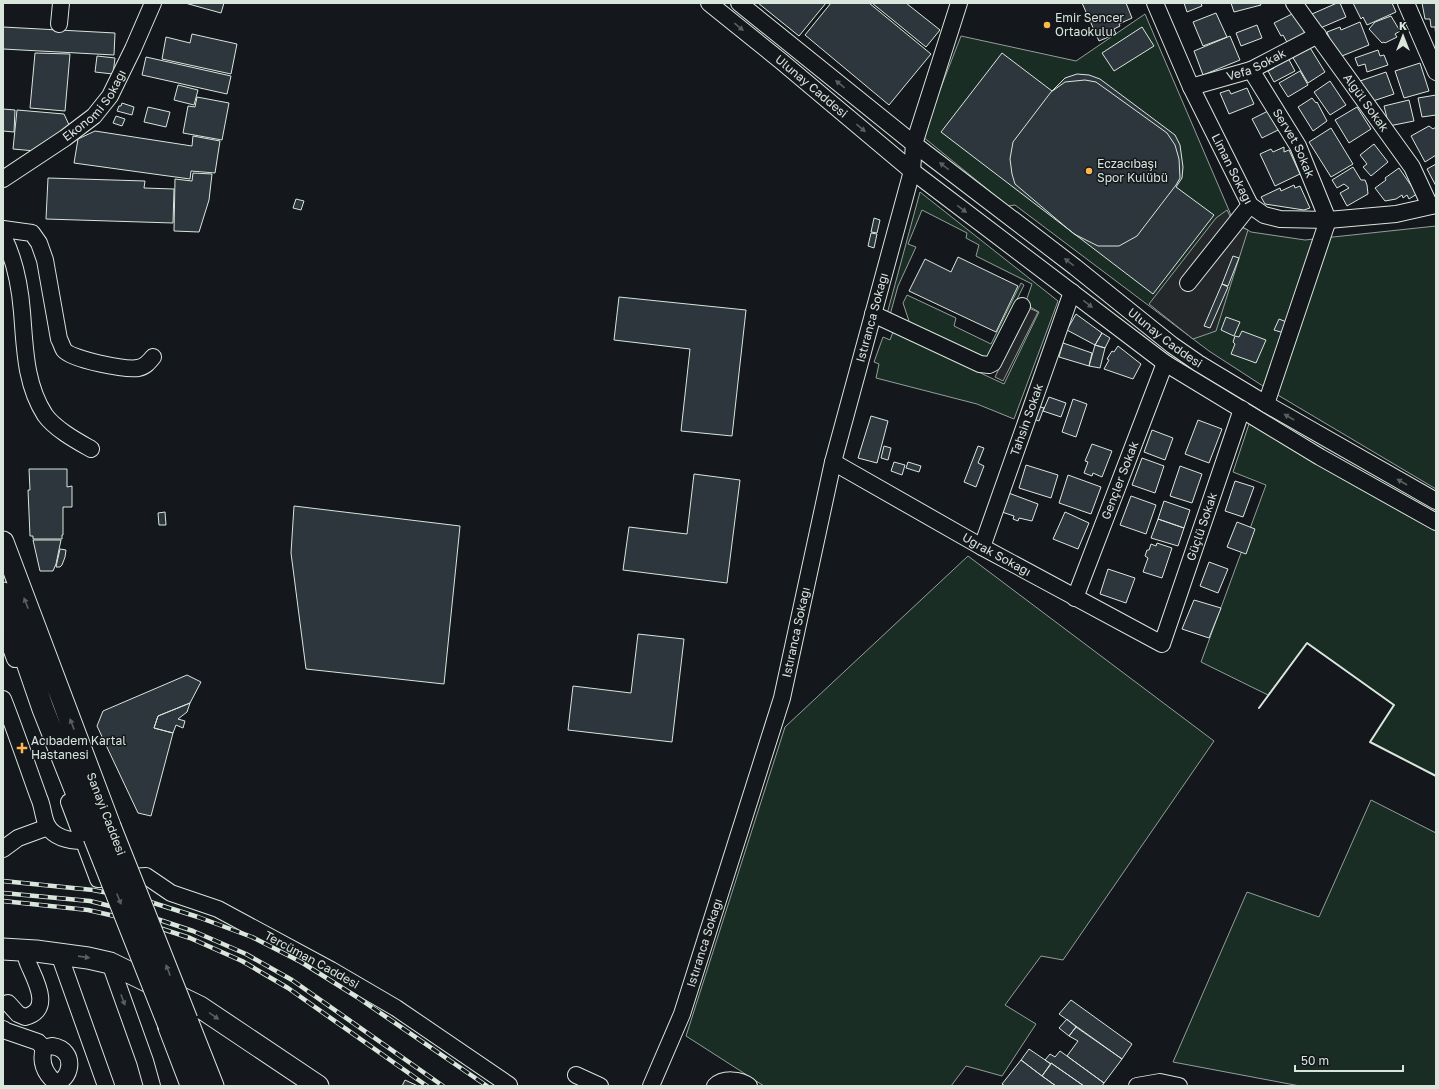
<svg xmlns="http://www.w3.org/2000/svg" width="1439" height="1089" viewBox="0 0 1439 1089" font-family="'Golos Text',sans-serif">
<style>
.green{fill:#1a2d24;stroke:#939e99}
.parking{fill:#24282b;stroke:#939e99}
.building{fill:#2c363c;stroke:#d8e6dc}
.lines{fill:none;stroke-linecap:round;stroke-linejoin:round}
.minor-casing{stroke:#d8e6dc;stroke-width:18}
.major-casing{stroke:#d8e6dc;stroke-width:23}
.highway-casing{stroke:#d8e6dc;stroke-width:24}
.minor{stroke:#14181c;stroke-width:16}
.major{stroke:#14181c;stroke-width:21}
.highway{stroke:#14181c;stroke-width:22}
.rail-casing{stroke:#d8e6dc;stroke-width:4.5}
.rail{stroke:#14181c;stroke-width:3;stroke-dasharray:9;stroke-linecap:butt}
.major-bridge-casing{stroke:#d8e6dc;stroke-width:23;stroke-linecap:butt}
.major-bridge{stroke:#14181c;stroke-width:21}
.wall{stroke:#d8e6dc;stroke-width:2}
.oneway{fill:#59605f}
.poi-dot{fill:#ffb74d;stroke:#14181c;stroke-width:1.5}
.labels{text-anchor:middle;stroke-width:3;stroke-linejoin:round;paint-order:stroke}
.poi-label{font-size:12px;fill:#d8e6dc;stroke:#14181c;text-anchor:start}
.street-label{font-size:12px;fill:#d8e6dc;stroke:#14181c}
</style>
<rect width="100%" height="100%" fill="#14181c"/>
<path class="green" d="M1145,14L1234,222L1251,232L1305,240L1436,226V489L1266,388L1209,351L1015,205L1008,206L922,136L961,36L1076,61Z
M920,192L1058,301L1014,419L977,404L876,378L879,364L874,362L883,337L890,340L893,332L1004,384L1039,312L1025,304L1032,284L976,256L979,245L966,238L967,233L922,210L908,244L916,247L898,286L890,315L887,314Z
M1021,283L1024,285L988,358L984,360L910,324L903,303L907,295L956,318L954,326L991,344Z
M1249,424L1436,530V776L1370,742L1394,705L1307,643L1268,695L1201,662L1266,485L1233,472Z
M968,556L1214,741L1063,960L1041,956L1005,1005L1036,1024L1002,1076L966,1066L951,1086H764L686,1036L785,727Z
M1371,800L1436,833V1086H1300L1173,1062L1247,892L1319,917Z"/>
<path class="parking" d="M1227,210L1234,224L1248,230L1216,331L1193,339L1149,304L1216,218Z
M1029,308L1038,312L1003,381L995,377Z"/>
<path class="building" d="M185,3H224L221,13Z
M758,3H826L799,36Z
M831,3H869L931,54L889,105L805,35Z
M872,3H906L940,30L926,47Z
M1082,3H1126L1132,18L1119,24L1120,26L1114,29L1116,34L1099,41Z
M1184,3H1201L1202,6L1187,12Z
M1231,3H1260L1261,5L1234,12Z
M1337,3H1340L1346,17L1318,29L1312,14Z
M1353,3H1392L1396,12L1367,25L1363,17L1361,19Z
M1422,3H1436V38L1435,27H1431L1430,19H1425Z
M1216,13L1227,37L1203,46L1193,22Z
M1294,13L1306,35L1288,44L1283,35L1281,36L1274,23Z
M1391,16L1400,31L1395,34L1397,37L1385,43L1384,42L1382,43L1369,29L1375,22Z
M1360,22L1369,45L1337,58L1327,32L1340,27L1341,30Z
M1257,25L1262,38L1241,46L1236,33Z
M3,27L115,33L114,55L3,49Z
M1142,27L1154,46L1114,71L1102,53Z
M192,34L237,44L231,74L162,59L166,37L190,43Z
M1230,36L1240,60L1203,75L1194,51Z
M1309,46L1325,72L1308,83L1292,56Z
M1378,50L1380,56L1384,55L1388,65L1367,72L1365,64L1358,66L1355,58Z
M35,53L70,54L65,111L30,108Z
M1002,53L1052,91L1065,78L1077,74L1089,75L1100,79L1175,135L1180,145L1183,167L1182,178L1176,187L1214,215L1153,294L941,132Z
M97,56L115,58L113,74L95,72Z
M146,57L231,76L227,94L142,75Z
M1288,58L1295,71L1274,82L1268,71L1274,68L1271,64Z
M1420,63L1429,91L1404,98L1395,71Z
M1300,71L1308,85L1288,97L1279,83Z
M1386,72L1394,94L1367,103L1360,81Z
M1085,80L1096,82L1103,87L1167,133L1175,145L1179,159L1180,178L1176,185L1137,236L1119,246H1098L1074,234L1015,184L1012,174L1010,159L1013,142L1051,92L1065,82Z
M1330,81L1346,105L1330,115L1314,92Z
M178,85L198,90L194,105L174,100Z
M1247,88L1254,104L1229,114L1220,93L1229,90L1231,94Z
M1436,95V115L1422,117L1418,98Z
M197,97L229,103L222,140L183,133L188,106L195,107Z
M1312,98L1316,103L1317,102L1327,121L1313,131L1298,107Z
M1409,100L1414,121L1389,126L1384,106Z
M122,103L134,107L132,115L117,111L119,106H121Z
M148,107L170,112L166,127L144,122Z
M1357,107L1371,129L1349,143L1335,120Z
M3,109L15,110L14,132L3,131Z
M17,110L64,114L70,127L35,151L13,149Z
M1270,110L1280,129L1262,138L1252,119Z
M116,116L125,119L122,126L113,123Z
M1429,126L1433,129L1436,127V155L1425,162L1411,136Z
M1331,128L1353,164L1331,177L1309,142Z
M95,131L192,146L193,136L220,141L215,173L191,171L190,179L74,163L78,139Z
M1374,144L1388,162L1371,176L1363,167L1367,164L1360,155Z
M1284,147V152L1289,150L1300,174L1275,186L1260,154L1271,149L1273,152Z
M1436,164V186L1427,169Z
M1353,167L1361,180H1365L1367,185L1368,194L1347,206L1340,193L1349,188L1344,184L1337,188L1332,180Z
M1399,168L1417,194L1409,199L1407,195L1403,198L1402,195L1396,199L1385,201L1375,188L1386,180L1385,178Z
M193,173L212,174L209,200L199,232L174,231L175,179L192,181Z
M48,178L145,181L144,188L174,189L173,223L46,219Z
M1294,185L1295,188L1300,186L1310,208L1304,210L1265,204L1261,197L1280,188L1281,191Z
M296,199L304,201L301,210L293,208Z
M874,218L880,220L877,233L871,232Z
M871,233L877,234L874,248L868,246Z
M1233,256L1239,258L1228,286L1222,284Z
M958,257L1018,286L996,332L909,291L925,259L951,272Z
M1222,284L1228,287L1210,328L1204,326Z
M619,297L746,310L732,436L681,431L690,349L614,340Z
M1076,314L1102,333L1095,345L1067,330Z
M1226,317L1240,322L1234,336L1221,330Z
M1279,319L1289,323L1284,333L1274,330Z
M1242,331L1266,340L1256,363L1231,354L1235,344L1233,342L1235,336L1239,337Z
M1102,333L1110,338L1105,348L1095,345Z
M1063,343L1092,353L1089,366L1059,357Z
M1095,345L1105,348L1100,368L1089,366Z
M1118,346L1141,364L1133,379L1104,369L1109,360L1107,359L1112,351L1114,352Z
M1049,397L1066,403L1061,417L1043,411Z
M1073,399L1087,404L1076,437L1062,432Z
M1034,405L1044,408L1039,421L1030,418Z
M871,416L888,421L877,463L858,458Z
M1198,420L1222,429L1209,463L1185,454Z
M1152,430L1173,438L1165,460L1144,452Z
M1092,444L1112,451L1102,477L1093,473L1092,476L1084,473L1088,462L1085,461Z
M884,446L891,448L888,460L881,458Z
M978,446L984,448L978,463L984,466L976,487L964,482Z
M1142,458L1164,466L1155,493L1132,485Z
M894,462L905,465L902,475L891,471Z
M908,462L921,466L919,472L906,468Z
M1026,465L1058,475L1051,498L1019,488Z
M1180,466L1202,474L1192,503L1170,496Z
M29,469H67V487L72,486V507H63V535H62V539H33V536H30L28,490H30Z
M694,474L740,480L727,583L623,570L629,527L687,534Z
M1068,475L1101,487L1091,514L1059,503Z
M1235,481L1254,487L1243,517L1225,511Z
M1006,492L1038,504L1032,521L1019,518L1018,521L1013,519L1014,516L999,511Z
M1131,496L1156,505L1146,534L1120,525Z
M1164,501L1190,510L1184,528L1158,519Z
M294,506L460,526L444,684L306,669L291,553Z
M165,512L166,525H159L158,513Z
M1065,512L1089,523L1078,549L1053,539Z
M1158,519L1184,528L1178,546L1151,538Z
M1237,522L1255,529L1246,554L1227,547Z
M33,540H61L56,564L53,571H40Z
M1157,543L1172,548L1162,578L1143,572L1148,558L1145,556L1147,550H1149L1151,544L1156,546Z
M60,549L66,550L65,557L62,565L60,567H56Z
M1209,562L1228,569L1218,593L1200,586Z
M1108,569L1135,578L1126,603L1100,594Z
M1194,600L1221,608L1209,638L1182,629Z
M638,634L684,639L672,742L568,730L573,686L631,693Z
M187,675L201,682L190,703L158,716L154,728L173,733L151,816L138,813L97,726L103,711Z
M190,703L187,712L178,719L185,721L183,728L176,725L173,733L154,728L158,716Z
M1071,1000L1132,1044L1122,1059L1059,1014Z
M1067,1019L1076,1027L1069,1036L1059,1028Z
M1076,1027L1122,1059L1104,1083L1067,1056L1078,1041L1069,1036Z
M1029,1049L1051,1064L1042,1076L1021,1060Z
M1060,1051L1104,1083L1102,1086H1084L1051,1063V1064L1045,1060L1050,1054L1055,1057Z
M1021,1060L1042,1076L1056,1086H1005L1002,1084Z
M1051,1063L1084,1086H1056L1042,1076Z
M405,1080L418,1086H402Z"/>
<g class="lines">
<g class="minor-casing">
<g id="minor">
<path id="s1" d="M709,3L781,61L912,171L1165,363L1320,457L1436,522"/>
<path id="s2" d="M739,3L914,144L1075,267L1172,345L1198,363L1266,404L1436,501"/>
<path id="s3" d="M1155,3L1191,87L1250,205L1264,215L1280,219L1328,220L1396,214L1436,205"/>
<path id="s4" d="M1294,3L1412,167L1430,206"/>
<path d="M1406,3L1436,72"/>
<path d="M59,24L61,3"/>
<path id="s5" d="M1251,70L1298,146L1328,220L1266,404"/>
<path id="s6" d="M1191,87L1251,70L1318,35"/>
<path id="s7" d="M3,179L65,138L94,116L110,96L133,49L153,3"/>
<path d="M3,229L32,233L39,243L45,260L59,339C61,342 62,347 64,350C72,360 126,370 138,368C145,367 149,362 153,357"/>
<path d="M3,236C15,260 20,286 22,312C25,348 25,384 45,415C55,429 77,441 91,449"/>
<path d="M1188,283L1250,205"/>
<path d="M873,314L980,364L989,365L993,363L1022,306"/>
<path id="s8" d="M833,462L982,547L1162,644L1242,409"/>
<path id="s9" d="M982,547L1072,292"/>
<path id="s10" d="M1075,598L1165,363"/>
<path d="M3,626L15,659"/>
<path d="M3,699C16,732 27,765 39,798C43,806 43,819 48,827C56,839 71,841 84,841"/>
<path id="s11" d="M69,802L98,879L146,876L171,893L218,909L331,970L396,1008L509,1085"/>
<path d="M3,849L18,838L48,827"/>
<path d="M59,954L106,1086"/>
<path d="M110,963L145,1061L152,1086"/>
<path d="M8,1003L18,1014L25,1017C54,1010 34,978 28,963C26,959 26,954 26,950"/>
<path d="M3,1029L6,1031L38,1042L44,1048"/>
<path d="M52,1046C79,1050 70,1083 55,1082C44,1073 40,1061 44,1048Z"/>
<path d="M576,1075L600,1086"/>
<path id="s12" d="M651,1086L682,1014L782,698L833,462L912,171L914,144L959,3"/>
<path d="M715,1086C723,1078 740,1079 749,1086"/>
<path d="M1137,1086L1160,1082L1179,1086"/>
</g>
</g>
<g class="major-casing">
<path id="major" d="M3,542L110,826
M3,593L43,709L94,837
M3,949L36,951L88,958L110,963L200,1007L318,1086
M187,1020L213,1086"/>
</g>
<g class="highway-casing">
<path id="highway" d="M169,1026L192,1086"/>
</g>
<use href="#minor" class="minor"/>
<use href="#major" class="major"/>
<use href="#highway" class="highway"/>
<g class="rail-casing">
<path id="rail" d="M3,881L93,890L144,900L198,917L252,937L301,962L357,997L487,1086
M3,893L90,901L142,914L193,931L246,954L292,980L443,1086
M3,901L88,910L141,922L190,938L242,961L288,988L427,1086"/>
</g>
<use href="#rail" class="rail"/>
<g class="major-bridge-casing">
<path id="major-bridge" d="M110,826L187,1020
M94,837L169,1026"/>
</g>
<use href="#major-bridge" class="major-bridge"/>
<path class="wall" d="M1259,708L1307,643L1394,705L1370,742L1436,776"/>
</g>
<defs><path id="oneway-solid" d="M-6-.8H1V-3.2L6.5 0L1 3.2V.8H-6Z"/></defs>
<g class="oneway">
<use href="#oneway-solid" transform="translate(739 27) rotate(39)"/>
<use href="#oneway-solid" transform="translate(840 84) rotate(-141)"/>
<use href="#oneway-solid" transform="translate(861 128) rotate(40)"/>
<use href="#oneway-solid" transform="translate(944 166) rotate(-143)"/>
<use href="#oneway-solid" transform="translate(962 209) rotate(37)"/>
<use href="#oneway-solid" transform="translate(1069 262) rotate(-143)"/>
<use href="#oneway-solid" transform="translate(1088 304) rotate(38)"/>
<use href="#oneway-solid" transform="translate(1289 417) rotate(-150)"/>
<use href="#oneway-solid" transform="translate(1402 482) rotate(-150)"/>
<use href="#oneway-solid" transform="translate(26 603) rotate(-111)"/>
<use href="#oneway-solid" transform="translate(72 724) rotate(-111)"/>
<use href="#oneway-solid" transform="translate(119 899) rotate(68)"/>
<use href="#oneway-solid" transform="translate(84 957) rotate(8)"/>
<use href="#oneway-solid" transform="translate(168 970) rotate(-111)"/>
<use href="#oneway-solid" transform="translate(123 1000) rotate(70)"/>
<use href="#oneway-solid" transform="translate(214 1016) rotate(34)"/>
</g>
<g class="poi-dot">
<circle cx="1047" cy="25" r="4"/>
<circle cx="1089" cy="171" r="4"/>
<path d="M20 742h4v4h4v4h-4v4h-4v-4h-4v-4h4z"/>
</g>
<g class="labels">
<g class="poi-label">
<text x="1055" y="22">Emir Sencer<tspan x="1055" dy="14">Ortaokulu</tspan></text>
<text x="1097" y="168">Eczacıbaşı<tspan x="1097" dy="14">Spor Kulübü</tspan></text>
<text x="31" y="745">Acıbadem Kartal<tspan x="31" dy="14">Hastanesi</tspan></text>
</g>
<g class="street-label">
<text dy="4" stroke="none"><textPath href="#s6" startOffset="69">Vefa Sokak</textPath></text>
<text dy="4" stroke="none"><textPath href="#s1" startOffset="132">Ulunay Caddesi</textPath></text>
<text dy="4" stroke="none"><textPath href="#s7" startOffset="119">Ekonomi Sokağı</textPath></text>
<text dy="4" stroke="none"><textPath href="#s4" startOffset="123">Algül Sokak</textPath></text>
<text dy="4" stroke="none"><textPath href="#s5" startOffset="85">Servet Sokak</textPath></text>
<text dy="4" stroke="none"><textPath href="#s3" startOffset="183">Liman Sokağı</textPath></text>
<text dy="4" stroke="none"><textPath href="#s12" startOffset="801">Istıranca Sokağı</textPath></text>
<text dy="4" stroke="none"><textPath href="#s2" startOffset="542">Ulunay Caddesi</textPath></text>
<text dy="4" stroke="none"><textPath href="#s9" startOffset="135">Tahsin Sokak</textPath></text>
<text dy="4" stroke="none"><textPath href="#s10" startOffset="126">Gençler Sokak</textPath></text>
<text dy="4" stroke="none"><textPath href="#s8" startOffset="500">Güçlü Sokak</textPath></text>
<text dy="4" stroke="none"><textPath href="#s8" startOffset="188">Uğrak Sokağı</textPath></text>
<text dy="4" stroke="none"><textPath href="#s12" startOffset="477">Istıranca Sokağı</textPath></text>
<text transform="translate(106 814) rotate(69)" y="4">Sanayi Caddesi</text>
<text dy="4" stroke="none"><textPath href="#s12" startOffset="153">Istıranca Sokağı</textPath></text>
<text dy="4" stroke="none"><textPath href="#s11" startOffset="317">Tercüman Caddesi</textPath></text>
</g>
</g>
<rect width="1439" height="1089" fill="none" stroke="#d8e6dc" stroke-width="8"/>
<g transform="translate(1403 36)" stroke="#14181c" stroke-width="3" paint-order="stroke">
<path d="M0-3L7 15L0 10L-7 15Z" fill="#d8e6dc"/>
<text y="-6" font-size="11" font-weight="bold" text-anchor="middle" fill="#d8e6dc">K</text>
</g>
<path d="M1295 1065v6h108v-6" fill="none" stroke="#d8e6dc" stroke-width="2"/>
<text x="1301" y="1065" font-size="12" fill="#d8e6dc" stroke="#14181c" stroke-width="3" paint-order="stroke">50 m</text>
</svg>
